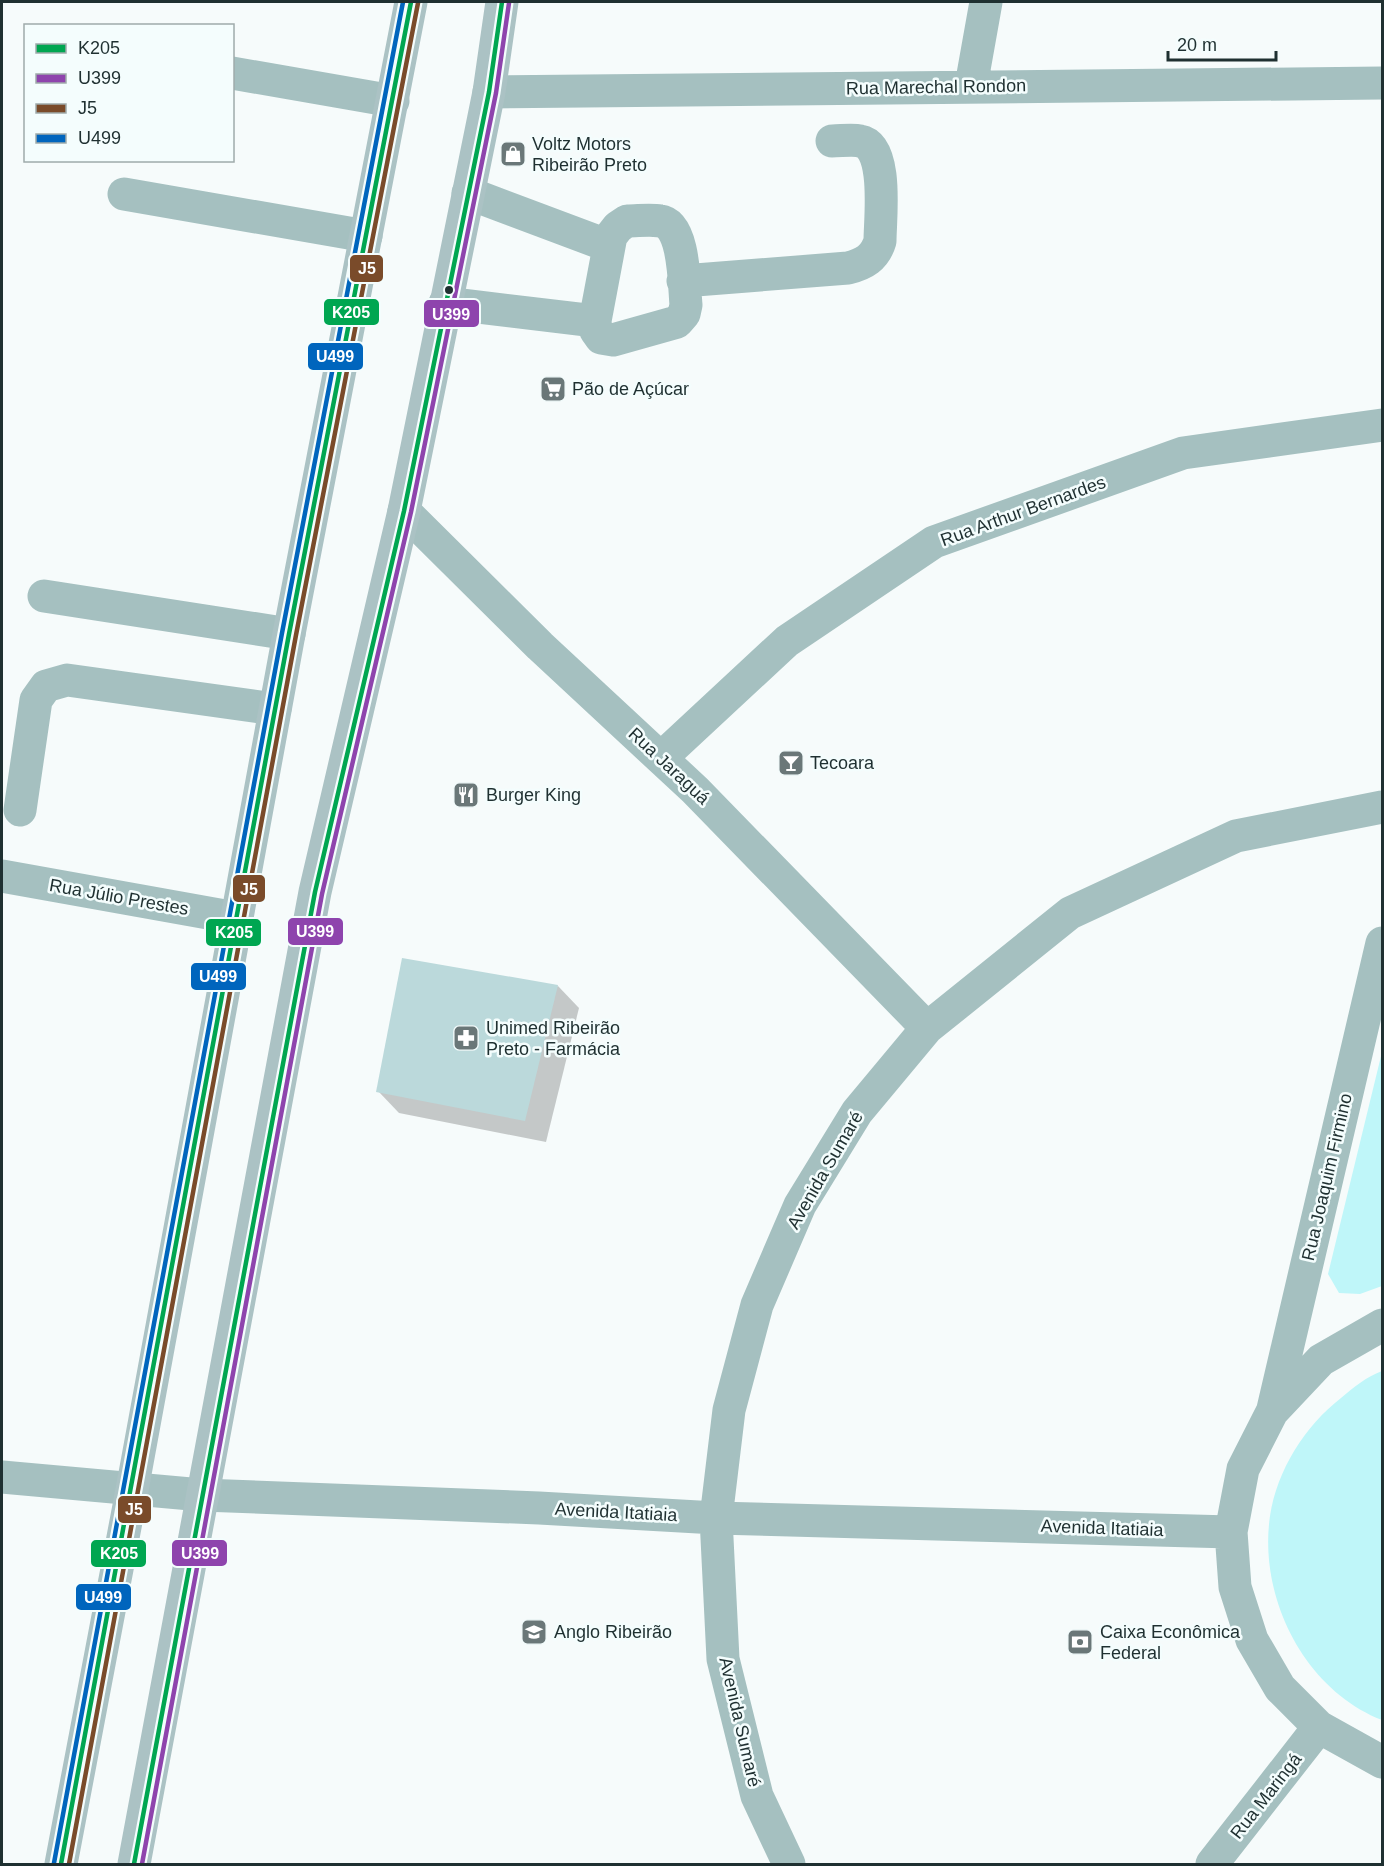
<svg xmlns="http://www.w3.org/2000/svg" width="1384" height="1866" viewBox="0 0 1384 1866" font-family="Arial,sans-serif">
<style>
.green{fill:#bff6f9}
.shadow{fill:#0003}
.building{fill:#bbd9db}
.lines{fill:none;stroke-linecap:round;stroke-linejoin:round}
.minor{stroke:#a5c0c0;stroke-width:33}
.major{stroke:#abc2c4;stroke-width:33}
.bus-1-casing{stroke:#f4fdfd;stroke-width:9}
.bus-2-casing{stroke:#f4fdfd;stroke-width:9}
.bus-3-casing{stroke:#f4fdfd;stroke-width:9}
.bus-4-casing{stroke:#f4fdfd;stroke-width:9}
.bus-1{stroke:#00a651;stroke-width:4.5}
.bus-2{stroke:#8e44ad;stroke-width:4.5}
.bus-3{stroke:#7a4b2a;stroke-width:4.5}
.bus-4{stroke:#0065bd;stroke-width:4.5}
.bus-dot{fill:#1f3031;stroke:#f4fdfd;stroke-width:2}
.labels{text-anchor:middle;stroke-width:5;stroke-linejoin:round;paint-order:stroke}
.street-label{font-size:18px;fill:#1f3031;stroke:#f4fdfd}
.poi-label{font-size:18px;fill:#1f3031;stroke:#f4fdfd;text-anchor:start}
.line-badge{stroke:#f4fdfd;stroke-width:2}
.badge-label{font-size:16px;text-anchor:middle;font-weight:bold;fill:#fff}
</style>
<rect width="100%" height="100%" fill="#f6fbfb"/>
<path class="green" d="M1382,1052V1286L1360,1294L1339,1293L1328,1274Z
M1382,1371V1720C1305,1690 1258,1598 1270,1516C1277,1470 1305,1426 1341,1398C1354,1387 1366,1377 1382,1371Z"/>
<path class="shadow" d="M558,986L579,1008L546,1142L399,1113L378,1091Z"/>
<path class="building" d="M402,958L558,985L525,1121L376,1092Z"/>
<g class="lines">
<path class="minor" d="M232,73L393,101
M971,86L986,2
M489,92L1382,83
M468,193L609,246
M124,194L366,236
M627,221C638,221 650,219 660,221C685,224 684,285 686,305L684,314L677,322L613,340L601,338L596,331L595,321L611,236L618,227Z
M683,281L848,268C864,264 875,258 880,241C880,219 889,146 860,141C852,139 841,141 832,141
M445,303L595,321
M404,511L540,646L695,790L927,1028
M44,596L289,634
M661,758L787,641L934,542L1183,453L1382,425
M20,810L36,700L46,686L67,680L275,709
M2,876L236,918
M1382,1325L1321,1360L1272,1412L1243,1469L1231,1532L1235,1587L1252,1640L1280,1688L1319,1727L1382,1762
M1273,1409L1382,943
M2,1477L202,1495L539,1508L716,1518L1231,1532
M789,1864L757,1796L723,1659L716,1518L729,1410L757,1305L800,1205L857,1112L927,1028L1070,913L1236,836L1382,807
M1212,1864L1319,1727"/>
<path class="major" d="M61,1864L132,1490L289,634L411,2
M134,1864L315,892L404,511L489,92L502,2"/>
<g class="bus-1-casing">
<path id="bus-1" d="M61,1864L289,634L411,2
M134,1864L315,892L404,511L489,92L502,2"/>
</g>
<g class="bus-2-casing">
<path id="bus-2" d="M142,1864L322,894L411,512L496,93L509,3"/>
</g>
<g class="bus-3-casing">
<path id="bus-3" d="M69,1864L296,635L418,3"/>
</g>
<g class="bus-4-casing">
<path id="bus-4" d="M54,1863L282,633L403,2"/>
</g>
<use href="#bus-1" class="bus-1"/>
<use href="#bus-2" class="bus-2"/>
<use href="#bus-3" class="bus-3"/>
<use href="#bus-4" class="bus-4"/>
</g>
<defs>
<g id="shop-square" transform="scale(1.35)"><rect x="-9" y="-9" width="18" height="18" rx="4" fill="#6a7778" stroke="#f4fdfd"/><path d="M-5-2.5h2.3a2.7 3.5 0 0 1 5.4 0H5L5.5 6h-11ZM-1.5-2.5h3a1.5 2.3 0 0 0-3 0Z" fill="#fff"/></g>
<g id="supermarket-square" transform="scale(1.35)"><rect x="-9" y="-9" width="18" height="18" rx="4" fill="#6a7778" stroke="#f4fdfd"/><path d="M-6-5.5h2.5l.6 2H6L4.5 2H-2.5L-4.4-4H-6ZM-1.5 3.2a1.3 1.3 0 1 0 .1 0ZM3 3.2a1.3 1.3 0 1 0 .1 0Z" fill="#fff"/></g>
<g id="bar-square" transform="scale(1.35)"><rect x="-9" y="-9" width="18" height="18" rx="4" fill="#6a7778" stroke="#f4fdfd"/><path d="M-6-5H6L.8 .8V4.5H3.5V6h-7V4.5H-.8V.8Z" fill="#fff"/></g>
<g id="restaurant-square" transform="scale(1.35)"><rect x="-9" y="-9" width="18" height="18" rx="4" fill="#6a7778" stroke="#f4fdfd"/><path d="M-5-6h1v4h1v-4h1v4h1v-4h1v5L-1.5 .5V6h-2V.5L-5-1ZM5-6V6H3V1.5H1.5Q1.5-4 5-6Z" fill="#fff"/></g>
<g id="pharmacy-square" transform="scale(1.35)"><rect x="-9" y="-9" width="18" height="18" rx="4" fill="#6a7778" stroke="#f4fdfd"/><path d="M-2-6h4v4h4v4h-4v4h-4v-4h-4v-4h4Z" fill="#fff"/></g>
<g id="school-square" transform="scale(1.35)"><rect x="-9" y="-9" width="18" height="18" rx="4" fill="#6a7778" stroke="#f4fdfd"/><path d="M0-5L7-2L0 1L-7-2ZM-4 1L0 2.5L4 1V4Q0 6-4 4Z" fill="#fff"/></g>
<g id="bank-square" transform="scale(1.35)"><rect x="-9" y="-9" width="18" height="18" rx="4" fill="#6a7778" stroke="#f4fdfd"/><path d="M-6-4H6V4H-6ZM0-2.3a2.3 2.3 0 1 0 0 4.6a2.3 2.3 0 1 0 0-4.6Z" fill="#fff"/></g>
</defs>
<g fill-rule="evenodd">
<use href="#shop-square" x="513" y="154"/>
<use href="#supermarket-square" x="553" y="389"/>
<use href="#bar-square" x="791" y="763"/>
<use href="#restaurant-square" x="466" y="795"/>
<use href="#pharmacy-square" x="466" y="1038"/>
<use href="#school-square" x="534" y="1632"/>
<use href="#bank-square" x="1080" y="1642"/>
</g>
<circle class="bus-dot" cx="449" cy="290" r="5"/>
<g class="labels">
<g class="street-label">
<text transform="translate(936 87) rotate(-1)" y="6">Rua Marechal Rondon</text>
<text transform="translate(1023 511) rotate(-20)" y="6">Rua Arthur Bernardes</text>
<text transform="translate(669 766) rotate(43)" y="6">Rua Jaraguá</text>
<text transform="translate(119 897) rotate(10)" y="6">Rua Júlio Prestes</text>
<text transform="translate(825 1170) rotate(-60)" y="6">Avenida Sumaré</text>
<text transform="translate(1327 1177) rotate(-77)" y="6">Rua Joaquim Firmino</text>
<text transform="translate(616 1512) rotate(3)" y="6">Avenida Itatiaia</text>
<text transform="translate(1102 1528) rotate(2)" y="6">Avenida Itatiaia</text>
<text transform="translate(740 1722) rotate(77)" y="6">Avenida Sumaré</text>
<text transform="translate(1266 1796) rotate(-52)" y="6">Rua Maringá</text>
</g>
<g class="poi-label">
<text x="532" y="150">Voltz Motors<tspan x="532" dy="21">Ribeirão Preto</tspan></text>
<text x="572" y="395">Pão de Açúcar</text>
<text x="810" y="769">Tecoara</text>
<text x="486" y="801">Burger King</text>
<text x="486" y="1034">Unimed Ribeirão<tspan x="486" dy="21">Preto - Farmácia</tspan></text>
<text x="554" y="1638">Anglo Ribeirão</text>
<text x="1100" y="1638">Caixa Econômica<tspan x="1100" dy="21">Federal</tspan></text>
</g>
</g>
<g class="line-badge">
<rect x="349" y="254" width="35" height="29" rx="6" fill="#7a4b2a"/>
<rect x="323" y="298" width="57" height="28" rx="6" fill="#00a651"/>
<rect x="423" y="299" width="57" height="29" rx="6" fill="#8e44ad"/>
<rect x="307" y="342" width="57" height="29" rx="6" fill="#0065bd"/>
<rect x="232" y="874" width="34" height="29" rx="6" fill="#7a4b2a"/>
<rect x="287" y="917" width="57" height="29" rx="6" fill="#8e44ad"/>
<rect x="205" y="918" width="57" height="29" rx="6" fill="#00a651"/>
<rect x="190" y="962" width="57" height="29" rx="6" fill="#0065bd"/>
<rect x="117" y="1495" width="35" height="29" rx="6" fill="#7a4b2a"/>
<rect x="171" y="1539" width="57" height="28" rx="6" fill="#8e44ad"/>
<rect x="90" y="1539" width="57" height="29" rx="6" fill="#00a651"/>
<rect x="75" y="1583" width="57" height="28" rx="6" fill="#0065bd"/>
</g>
<g class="badge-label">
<text x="367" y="274">J5</text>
<text x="351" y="318">K205</text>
<text x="451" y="320">U399</text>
<text x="335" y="362">U499</text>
<text x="249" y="895">J5</text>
<text x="315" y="937">U399</text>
<text x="234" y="938">K205</text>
<text x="218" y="982">U499</text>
<text x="134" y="1515">J5</text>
<text x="200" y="1559">U399</text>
<text x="119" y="1559">K205</text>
<text x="103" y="1603">U499</text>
</g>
<rect width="1384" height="1866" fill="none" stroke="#1f3031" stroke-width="6"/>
<rect x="24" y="24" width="210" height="138" fill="#f4fdfd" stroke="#9fabab" stroke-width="1.5"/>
<rect x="36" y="44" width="30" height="9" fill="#00a651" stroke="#9fabab" stroke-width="1.5"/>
<text x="78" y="54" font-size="18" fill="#1f3031">K205</text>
<rect x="36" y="74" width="30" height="9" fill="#8e44ad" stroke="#9fabab" stroke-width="1.5"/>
<text x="78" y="84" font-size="18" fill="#1f3031">U399</text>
<rect x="36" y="104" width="30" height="9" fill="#7a4b2a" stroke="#9fabab" stroke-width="1.5"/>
<text x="78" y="114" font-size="18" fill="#1f3031">J5</text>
<rect x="36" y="134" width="30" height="9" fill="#0065bd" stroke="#9fabab" stroke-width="1.5"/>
<text x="78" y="144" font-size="18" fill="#1f3031">U499</text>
<path d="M1168 51v9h108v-9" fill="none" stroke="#1f3031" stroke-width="3"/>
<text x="1177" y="51" font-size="18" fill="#1f3031" stroke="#f4fdfd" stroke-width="4.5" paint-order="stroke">20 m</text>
</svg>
